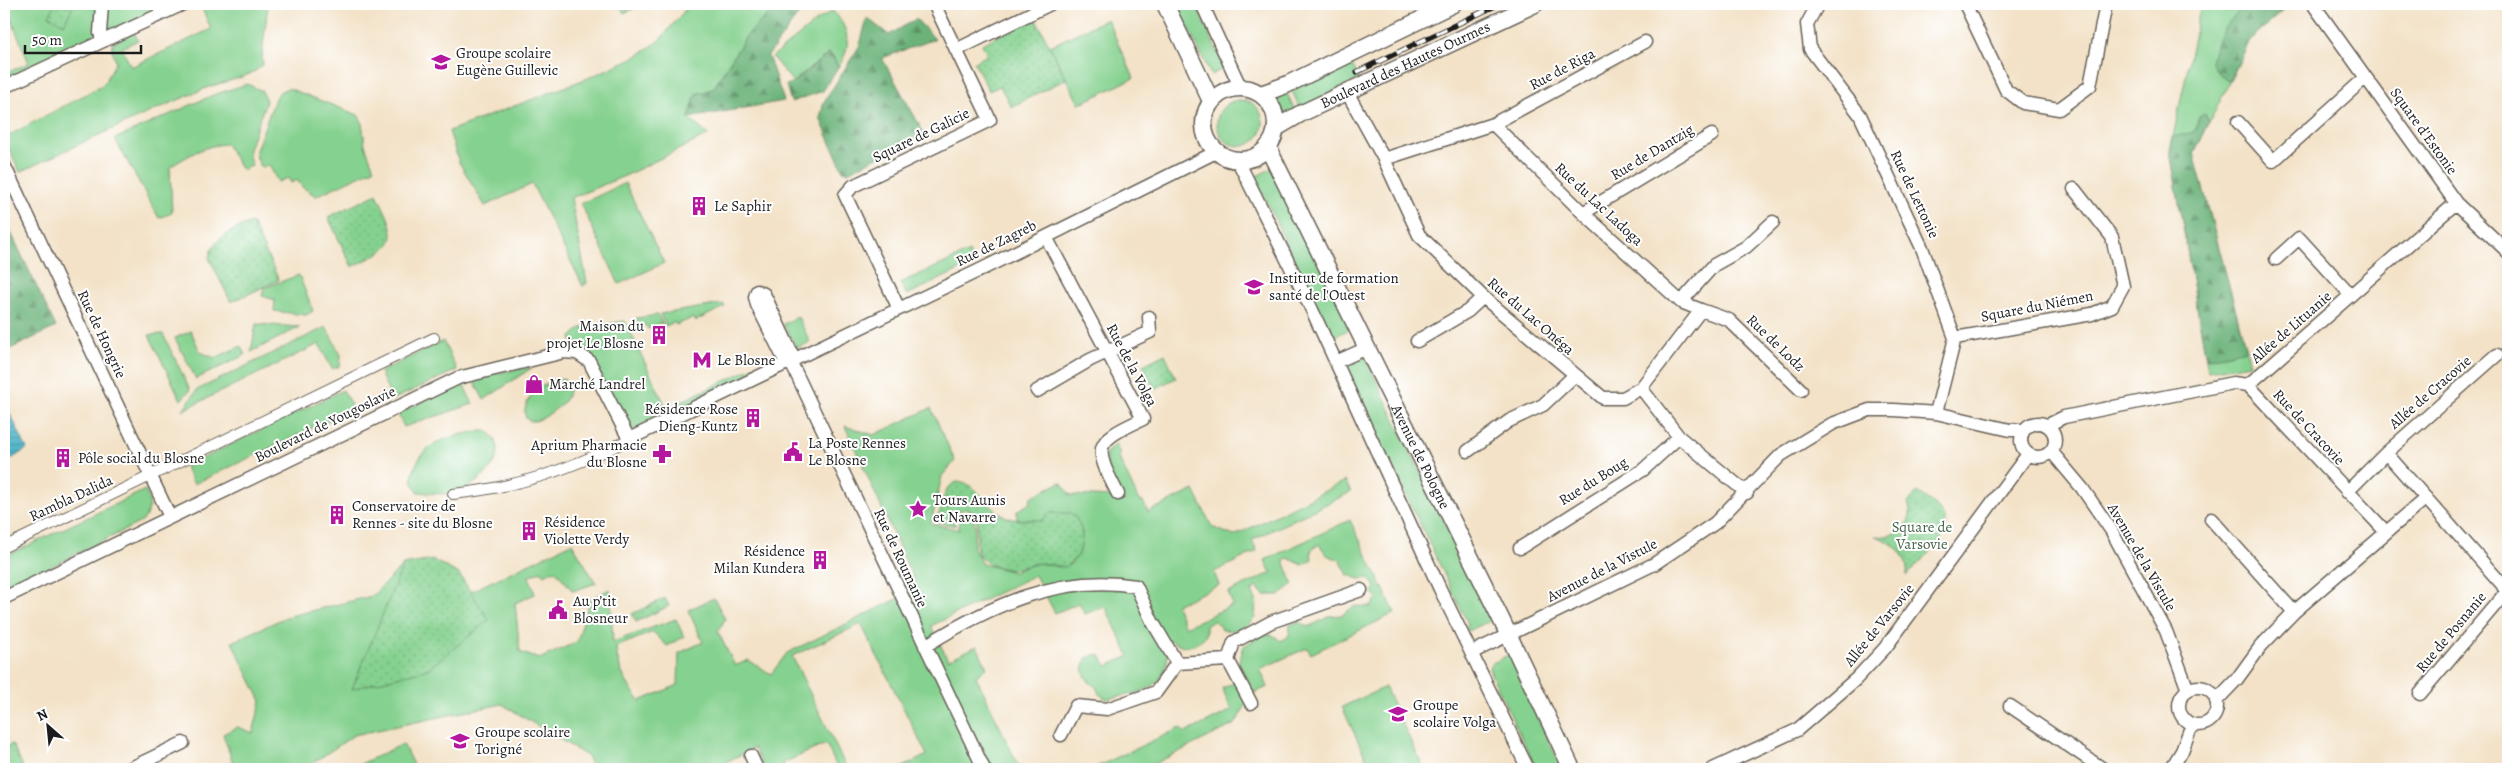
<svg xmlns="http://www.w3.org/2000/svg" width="2512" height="773" viewBox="0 0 2512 773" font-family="Alegreya,serif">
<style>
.grass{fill:#85d18f;stroke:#507656}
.forest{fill:url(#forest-firs);stroke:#44684b}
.park{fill:url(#park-dots);stroke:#507656}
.water{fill:url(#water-rules);stroke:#346872}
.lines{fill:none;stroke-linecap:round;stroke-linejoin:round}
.pedestrian-casing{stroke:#676158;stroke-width:12}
.minor-casing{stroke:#676158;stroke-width:15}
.tertiary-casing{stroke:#676158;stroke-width:19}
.pedestrian{stroke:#fff;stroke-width:10}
.minor{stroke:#fff;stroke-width:12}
.tertiary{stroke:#fff;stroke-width:16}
.rail-casing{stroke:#1c1c1c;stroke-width:5.5}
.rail{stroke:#fff;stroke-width:4;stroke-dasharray:11;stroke-linecap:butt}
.labels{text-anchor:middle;stroke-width:4;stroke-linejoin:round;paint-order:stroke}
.poi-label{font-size:15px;fill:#1c1c1c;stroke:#fff;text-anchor:start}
.street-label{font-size:15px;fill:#1c1c1c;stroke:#fff}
.park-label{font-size:15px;fill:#46644a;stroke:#fff}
</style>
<defs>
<pattern id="forest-firs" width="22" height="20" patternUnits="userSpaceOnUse" patternTransform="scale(1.25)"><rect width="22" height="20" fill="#6cb37a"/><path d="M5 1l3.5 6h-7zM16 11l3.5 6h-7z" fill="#589163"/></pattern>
<pattern id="park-dots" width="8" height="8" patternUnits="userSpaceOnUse" patternTransform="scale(1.25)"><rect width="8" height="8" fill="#85d18f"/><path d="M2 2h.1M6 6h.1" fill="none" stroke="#72b37b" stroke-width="1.8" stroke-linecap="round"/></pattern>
<pattern id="water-rules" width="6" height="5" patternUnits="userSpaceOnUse" patternTransform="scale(1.25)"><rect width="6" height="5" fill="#4bb4c9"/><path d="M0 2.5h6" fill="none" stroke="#3e92a2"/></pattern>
</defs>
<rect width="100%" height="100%" fill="#fff"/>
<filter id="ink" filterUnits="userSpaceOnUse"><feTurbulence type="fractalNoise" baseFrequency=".02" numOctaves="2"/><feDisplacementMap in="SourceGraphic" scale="10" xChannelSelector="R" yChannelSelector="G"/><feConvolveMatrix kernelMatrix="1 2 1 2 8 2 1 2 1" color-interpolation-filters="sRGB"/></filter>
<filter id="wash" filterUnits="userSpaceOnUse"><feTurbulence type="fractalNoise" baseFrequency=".0096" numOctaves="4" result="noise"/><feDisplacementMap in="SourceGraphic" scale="20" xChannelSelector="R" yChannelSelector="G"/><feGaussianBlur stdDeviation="1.12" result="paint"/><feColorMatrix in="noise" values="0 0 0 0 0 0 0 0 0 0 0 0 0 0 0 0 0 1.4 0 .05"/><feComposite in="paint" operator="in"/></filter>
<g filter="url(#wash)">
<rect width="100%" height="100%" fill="#f3e2c7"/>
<path class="grass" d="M5,4H161L163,8L4,83V74L29,63Z
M200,4H268L262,55L263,65C249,79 222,81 204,89C141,115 81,143 20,172L4,138L103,85L116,62L112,50L113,43L134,32L138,40L122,48L131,67L211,29Z
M619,4H644L624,13Z
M690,4H776V7L747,35L713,89L696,94L689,118L708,135L627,175L571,198L587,283L583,286L532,184L485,206L459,162L449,131L588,78L639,55L659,41Z
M1170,4H1195L1225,68L1211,75L1186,23L1180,26Z
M2201,4H2290L2250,40L2194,154L2250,364L2208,371L2170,151Z
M833,11C850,29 852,48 838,67L833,56L828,54L830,52L793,82L772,57L819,19Z
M1107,19L1134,78L1079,104L1050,46Z
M1349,58L1359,79L1300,108L1290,87Z
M247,84L262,91L266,101L249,149V157L252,165L242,170L226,144C204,145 188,156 170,167L172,213L159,218L115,139L213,95Z
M288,88L358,115L362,122L365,145L374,169L316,196L302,187L297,180L291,183L288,178L278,182L269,165L261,168L255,153L276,96L281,91Z
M1285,89L1295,110L1282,116L1272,95Z
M1217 123a23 23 0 1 1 46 0a23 23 0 1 1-46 0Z
M1272,168L1352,328L1331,338L1255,177Z
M625,183L664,263L619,284L581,204Z
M969,252L974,263L907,295L900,283Z
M299,275L313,311L306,315L274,311L275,300L262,296L264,288Z
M723,304L725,307L695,321L693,318L676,325L674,322L666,326L660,314Z
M658,315L664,327L660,323L648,329L645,324L641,327L636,318Z
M798,317L810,342L797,348L783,324Z
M625,321L668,411L636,430L624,427L585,348L579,344L573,346L571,337L581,328Z
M256,324L300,327L251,352Z
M326,327L341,355L340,366L332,369L319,344L183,410L197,390Z
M191,331L200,352L215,358L241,346L245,355L196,379L175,338Z
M163,334L190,390L181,400L149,335Z
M443,341L457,370L392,400L380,372Z
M1364,355L1489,615L1492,614L1494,619L1468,631L1465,627L1468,624L1344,365Z
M756,366L758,371L680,409L678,403Z
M533,367L484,400L472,377Z
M564,379L570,386C568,398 563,404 553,411C511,445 517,383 564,379Z
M462,382L473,404L404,427L398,414Z
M343,390L353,409L194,484L185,467Z
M931,408L955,461L942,476L931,523L959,530V513H965L972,516L975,525L974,548L982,564L1015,572L1017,570L1038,563L1060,567L1071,564L1080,551L1082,531L1048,515L1042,521L1017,519V511L1030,503L1031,497L1061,482L1070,495L1113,497L1105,454L1116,444L1120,454L1118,456L1139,501L1143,502L1148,512L1194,490L1212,527L1234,536L1345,481L1351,492L1252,540L1257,551L1214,572L1219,585L1176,605L1185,627L1233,605L1228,593L1271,573L1265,560L1350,520L1395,613L1311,654L1307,648L1260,669L1268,687L1254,693L1238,663L1244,646C1256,639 1269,627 1280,641L1289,636L1290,625L1299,622L1309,627L1330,616L1342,615L1355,606L1371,607L1377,598L1373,593L1376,587L1368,578L1360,579L1348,575L1340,560L1327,555L1319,544L1311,550L1312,560L1303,565L1288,558L1284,561L1293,584L1280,595H1264L1256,586L1252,592L1256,600L1255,618C1245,629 1237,631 1222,630L1214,620L1206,626V635C1194,649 1184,649 1169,639C1168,690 1150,691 1106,699L1099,694L1096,687L1089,682L1083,672L1086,658L1099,654L1107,666L1129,656L1105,606L1085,614L1079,603L1055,613L1035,575L931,626L948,660L977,646L987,668L976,676L1018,765L1039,769H899L927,755L861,624L792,656L847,769H838L826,744L783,763L786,769H764L754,748L712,769H593L587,756L502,704L354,735L304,769H235L223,734L238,727L253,733L261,701L232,642L286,617L372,596L403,565L436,608L572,543L596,583L573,591L555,570L544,575L541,571L529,576L535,594L515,603L520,652L539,659L577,642L590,599L610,589L613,642L676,619L684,637L667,646L653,632L616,647C617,668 627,685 640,701L678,685L679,653L703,642L688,610L714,598L725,619L718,632L735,666L748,660L771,674L787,653L918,589L845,426L874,435Z
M480,431H488C514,454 483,481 460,491C448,496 431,493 418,492C411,483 411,477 415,467C425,440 455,435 480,431Z
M145,490C151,503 151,508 143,521L4,590V557Z
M1508,655H1510L1520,673L1519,678L1562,769H1536L1489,669L1491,664Z
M1236,682L1247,703L1235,724L1144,769H1092L1180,728L1185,733L1232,710L1222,688Z
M1385,687L1424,769H1371L1342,707Z
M403,744L415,769H350Z"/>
<path class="forest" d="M776,4H806L768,56L784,101L689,118L696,94L713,89L747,35L775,7Z
M2245,4H2290L2250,40L2229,82L2219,74L2211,62C2215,37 2228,22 2245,4Z
M867,18L889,35L916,19L935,39L882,58L924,133L848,172L843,171L820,118L824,102L860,45Z
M828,54L833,56L838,67L823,91L791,102L786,85L793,83Z
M2205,114L2209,122L2194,154L2246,350L2206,359L2170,151L2173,137L2194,132L2199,117Z
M4,218L56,327L4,352Z"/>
<path class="park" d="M55,4L73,6L64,24L49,16Z
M1035,17L1066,79L1011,107L1000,86L989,91L974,62L987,55L982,44Z
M377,194C400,241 400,244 352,267L328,217Z
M252,223L279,280L231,302L209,258C212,238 235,228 252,223Z
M1165,354L1176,378L1154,389L1143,365Z
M957,482C981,484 986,509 1007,517C1017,522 1030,518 1042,521L1048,513H1071C1084,524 1084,541 1078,556L1065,567L1038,563L1010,570L990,565L980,557L977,550V522L973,512L965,509L958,511L954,519L955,526L934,521C945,509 940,488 957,482Z
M1917,492C1974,528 1934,543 1907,576C1909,555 1894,542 1875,536C1894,539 1917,525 1908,503Z
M433,560L459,574L489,620L428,669L352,689L403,565Z
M665,598L669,606L636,622L632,614Z
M12,744L23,767L6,769L4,748Z"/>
<path class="water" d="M4,401L27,449L11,459L4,460Z"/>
</g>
<g filter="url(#ink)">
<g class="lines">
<g class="pedestrian-casing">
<path id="pedestrian" d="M453,494C519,487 568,470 628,440
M4,547L434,338"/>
</g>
<g class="minor-casing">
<path id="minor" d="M1202,4L1238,82L1245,88
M1818,4L1807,24L1810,49L1860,115L1922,248L1955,338L1936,413
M1965,4L2006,90L2023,103L2059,109L2090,86L2106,4
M2313,4L2456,203L2508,252
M103,41L183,4
M956,50L1050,4
M4,87L103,41L100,33L102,4
M1347,92L1384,159L1419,235L1483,297L1603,398H1623L1641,388L1679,437L1747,493
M2238,122L2273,161L2365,78
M1493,124L1645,42
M1384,159L1493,124L1583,213L1681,302L1701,310L1641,388
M1238,161L1312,310L1440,589L1528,769
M4,165L170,517
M1583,213L1712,135
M1046,237L1143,419C1093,442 1093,446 1118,494
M2276,259L2299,238L2351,295
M1681,302L1714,265L1746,247L1773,222
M899,309L845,195L853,186L990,120L934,4
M1701,310L1729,320L1801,390
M1955,338L2092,314L2112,306L2123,286L2112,237L2074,189
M1417,341L1468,311L1483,297
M790,361L791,352L764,294L757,291L755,297L757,305L783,357L790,361L797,375L984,769
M1336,362L1367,348
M2248,385L2386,532
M1037,391L1090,360L1150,332L1149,317
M2021 440a17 17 0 1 1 34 0a17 17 0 1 1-34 0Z
M2048,425L2064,417L2233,383L2248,385L2456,203
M1468,451L1509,421L1543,405L1575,375
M2051,451L2082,488L2111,530L2166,631L2188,690
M2386,453L2497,355
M2347,492L2386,453L2508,591
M2211,519L2294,612
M1520,548L1643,470L1679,437
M4,598L458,378L564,352L577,353L589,361L629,439L980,270L1216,152
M925,646C989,606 1060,573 1136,586L1152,621L1177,663
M1471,653L1654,564L1715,523L1781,455L1832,424L1869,410H1894L1936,413L2010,430H2024
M1228,660L1234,642L1271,622L1361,590
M1228,660L1251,703
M1177,663L1228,660
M2179 706a19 19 0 1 1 38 0a19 19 0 1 1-38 0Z
M2420,694L2507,591
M2216,701L2237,679L2261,646L2294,612L2426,498
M2010,706L2103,769
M1061,735L1076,706L1107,709L1156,692L1177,663
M751,756L757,769
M129,769L183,743
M1713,769L1797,730L1856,679L1885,648L2028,454
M2171,769L2182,751L2192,724"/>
</g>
<g class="tertiary-casing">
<g id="tertiary">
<path d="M1165,4L1211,101"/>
<circle cx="1240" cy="124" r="36"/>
<path d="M1261,94L1286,85L1453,4"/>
<path id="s1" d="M1276,128L1300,114L1535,4"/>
<path id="s2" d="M1269,146L1271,154L1501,619L1572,769"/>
</g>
</g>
<use href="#pedestrian" class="pedestrian"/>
<use href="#minor" class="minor"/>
<use href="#tertiary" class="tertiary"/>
<g class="rail-casing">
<path id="rail" d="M1357,72L1499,4"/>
</g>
<use href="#rail" class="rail"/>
</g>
</g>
<defs>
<g id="school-bare" transform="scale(1.5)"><path d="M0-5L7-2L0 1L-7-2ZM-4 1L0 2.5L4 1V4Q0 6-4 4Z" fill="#b5179e" stroke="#fff" stroke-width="2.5" paint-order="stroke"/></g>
<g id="building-bare" transform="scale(1.5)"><path d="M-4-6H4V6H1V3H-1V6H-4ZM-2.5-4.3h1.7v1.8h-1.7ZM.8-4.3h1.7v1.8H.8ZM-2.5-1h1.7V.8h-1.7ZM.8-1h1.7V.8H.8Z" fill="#b5179e" stroke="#fff" stroke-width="2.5" paint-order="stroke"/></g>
<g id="university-bare" transform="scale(1.5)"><path d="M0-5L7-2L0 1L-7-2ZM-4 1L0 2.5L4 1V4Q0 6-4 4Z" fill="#b5179e" stroke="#fff" stroke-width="2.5" paint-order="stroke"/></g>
<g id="metro-bare" transform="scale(1.5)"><path d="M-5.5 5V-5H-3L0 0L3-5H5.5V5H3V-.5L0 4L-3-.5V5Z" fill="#b5179e" stroke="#fff" stroke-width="2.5" paint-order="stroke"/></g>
<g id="shop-bare" transform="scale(1.5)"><path d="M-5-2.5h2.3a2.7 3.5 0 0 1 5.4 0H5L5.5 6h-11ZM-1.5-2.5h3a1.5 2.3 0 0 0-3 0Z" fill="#b5179e" stroke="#fff" stroke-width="2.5" paint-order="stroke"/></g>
<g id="civic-bare" transform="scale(1.5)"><path d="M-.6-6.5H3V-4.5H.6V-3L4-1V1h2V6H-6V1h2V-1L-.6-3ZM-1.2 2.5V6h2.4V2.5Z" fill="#b5179e" stroke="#fff" stroke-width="2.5" paint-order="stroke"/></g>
<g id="pharmacy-bare" transform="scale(1.5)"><path d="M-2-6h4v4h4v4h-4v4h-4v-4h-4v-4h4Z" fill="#b5179e" stroke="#fff" stroke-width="2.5" paint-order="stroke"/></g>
<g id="sight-bare" transform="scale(1.5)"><path d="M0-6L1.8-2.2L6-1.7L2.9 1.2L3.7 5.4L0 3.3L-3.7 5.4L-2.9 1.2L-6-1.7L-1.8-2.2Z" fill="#b5179e" stroke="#fff" stroke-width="2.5" paint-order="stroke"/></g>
</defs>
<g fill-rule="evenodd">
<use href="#school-bare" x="441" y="62"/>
<use href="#building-bare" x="699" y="206"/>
<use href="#university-bare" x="1254" y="287"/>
<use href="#building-bare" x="659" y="335"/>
<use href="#metro-bare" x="702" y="360"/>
<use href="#shop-bare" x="534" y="384"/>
<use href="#building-bare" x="753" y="418"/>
<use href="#civic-bare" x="793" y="452"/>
<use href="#pharmacy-bare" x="662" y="454"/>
<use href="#building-bare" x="63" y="458"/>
<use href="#sight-bare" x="918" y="509"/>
<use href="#building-bare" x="337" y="515"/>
<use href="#building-bare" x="529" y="531"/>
<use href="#building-bare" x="820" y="560"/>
<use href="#civic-bare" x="558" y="610"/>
<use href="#school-bare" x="1398" y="714"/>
<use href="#school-bare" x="460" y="741"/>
</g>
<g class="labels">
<g class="poi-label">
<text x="456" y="58">Groupe scolaire<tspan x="456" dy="17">Eugène Guillevic</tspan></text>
<text x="714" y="211">Le Saphir</text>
<text x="1269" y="283">Institut de formation<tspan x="1269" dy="17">santé de l'Ouest</tspan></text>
<text x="644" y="331" text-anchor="end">Maison du<tspan x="644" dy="17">projet Le Blosne</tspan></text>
<text x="717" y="365">Le Blosne</text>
<text x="549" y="389">Marché Landrel</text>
<text x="738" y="414" text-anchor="end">Résidence Rose<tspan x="738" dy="17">Dieng-Kuntz</tspan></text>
<text x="808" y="448">La Poste Rennes<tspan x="808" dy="17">Le Blosne</tspan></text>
<text x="647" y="450" text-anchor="end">Aprium Pharmacie<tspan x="647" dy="17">du Blosne</tspan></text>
<text x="78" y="463">Pôle social du Blosne</text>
<text x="933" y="505">Tours Aunis<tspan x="933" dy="17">et Navarre</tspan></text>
<text x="352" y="511">Conservatoire de<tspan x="352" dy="17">Rennes - site du Blosne</tspan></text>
<text x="544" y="527">Résidence<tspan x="544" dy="17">Violette Verdy</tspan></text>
<text x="805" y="556" text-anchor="end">Résidence<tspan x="805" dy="17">Milan Kundera</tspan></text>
<text x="573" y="606">Au p’tit<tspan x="573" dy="17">Blosneur</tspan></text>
<text x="1413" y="710">Groupe<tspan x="1413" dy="17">scolaire Volga</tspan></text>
<text x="475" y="737">Groupe scolaire<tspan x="475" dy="17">Torigné</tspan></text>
</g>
<g class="street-label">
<text dy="5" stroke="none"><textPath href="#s1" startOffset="144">Boulevard des Hautes Ourmes</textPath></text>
<text transform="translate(1562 69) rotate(-28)" y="5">Rue de Riga</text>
<text transform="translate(2424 131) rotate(54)" y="5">Square d'Estonie</text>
<text transform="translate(921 135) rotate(-26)" y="5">Square de Galicie</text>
<text transform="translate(1652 152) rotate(-31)" y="5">Rue de Dantzig</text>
<text transform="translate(1915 194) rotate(65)" y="5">Rue de Lettonie</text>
<text transform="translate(1599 204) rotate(43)" y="5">Rue du Lac Ladoga</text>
<text transform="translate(996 243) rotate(-26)" y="5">Rue de Zagreb</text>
<text transform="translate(2037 306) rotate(-11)" y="5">Square du Niémen</text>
<text transform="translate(1531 316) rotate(41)" y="5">Rue du Lac Onéga</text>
<text transform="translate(2291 327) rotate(-41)" y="5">Allée de Lituanie</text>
<text transform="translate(102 334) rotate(65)" y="5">Rue de Hongrie</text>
<text transform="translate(1776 343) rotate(44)" y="5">Rue de Lodz</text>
<text transform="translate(1132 365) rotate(62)" y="5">Rue de la Volga</text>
<text transform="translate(2430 392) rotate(-41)" y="5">Allée de Cracovie</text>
<text transform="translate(325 424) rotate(-26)" y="5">Boulevard de Yougoslavie</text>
<text transform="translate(2309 427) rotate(47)" y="5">Rue de Cracovie</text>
<text dy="5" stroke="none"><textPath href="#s2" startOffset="346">Avenue de Pologne</textPath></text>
<text transform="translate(1593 481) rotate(-32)" y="5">Rue du Boug</text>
<text transform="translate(71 498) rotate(-25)" y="5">Rambla Dalida</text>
<text transform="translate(2142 557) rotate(60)" y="5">Avenue de la Vistule</text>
<text transform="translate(901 558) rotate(65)" y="5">Rue de Roumanie</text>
<text transform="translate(1602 570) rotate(-27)" y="5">Avenue de la Vistule</text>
<text transform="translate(1879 625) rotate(-51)" y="5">Allée de Varsovie</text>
<text transform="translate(2451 632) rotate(-50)" y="5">Rue de Posnanie</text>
</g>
<g class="park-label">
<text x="1922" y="532">Square de<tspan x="1922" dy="17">Varsovie</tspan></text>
</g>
</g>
<rect width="2512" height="773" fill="none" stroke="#fff" stroke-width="20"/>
<g transform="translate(48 726) rotate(333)" stroke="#ffffff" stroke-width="4" paint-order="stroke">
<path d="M0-4L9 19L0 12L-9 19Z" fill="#1c1c1c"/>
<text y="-8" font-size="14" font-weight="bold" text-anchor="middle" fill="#1c1c1c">N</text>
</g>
<path d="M25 45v8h116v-8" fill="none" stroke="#1c1c1c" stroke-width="2.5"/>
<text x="32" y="45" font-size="15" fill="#1c1c1c" stroke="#ffffff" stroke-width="4" paint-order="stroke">50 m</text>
</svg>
